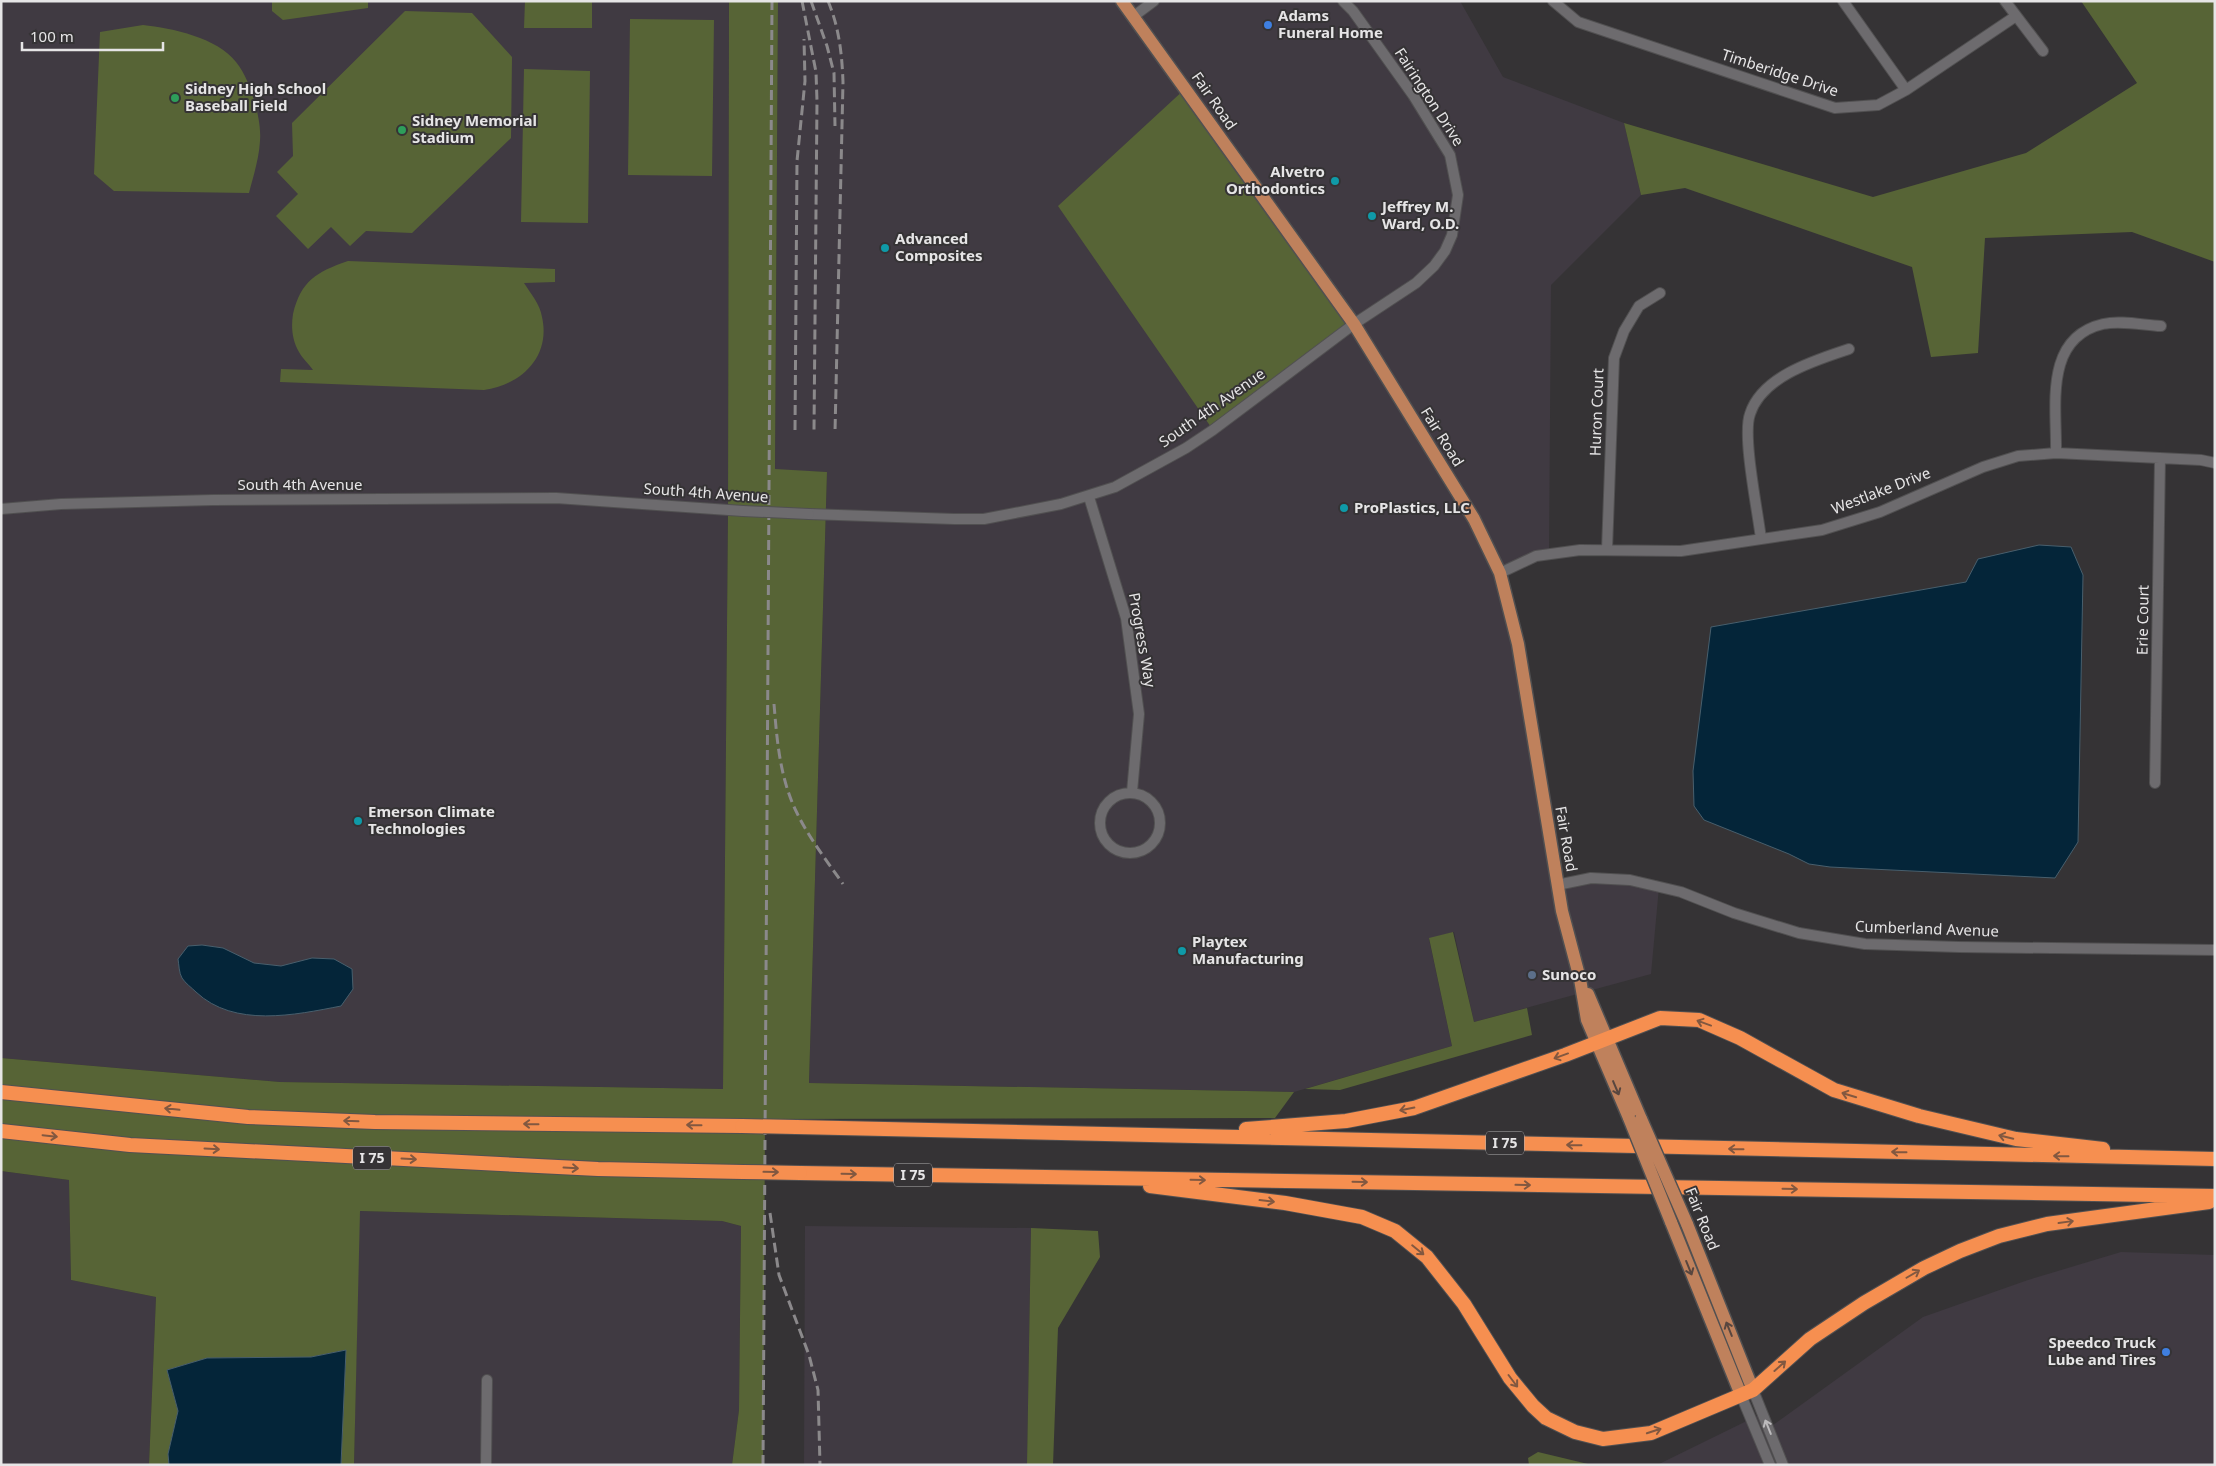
<svg xmlns="http://www.w3.org/2000/svg" width="2216" height="1466" viewBox="0 0 2216 1466" font-family="'Noto Sans',sans-serif">
<style>
.built{fill:#403a42}
.green{fill:#576436}
.water{fill:#042539;stroke:#485f6d}
.lines{fill:none;stroke-linecap:round;stroke-linejoin:round}
.minor-casing{stroke:#515051;stroke-width:12}
.major-casing{stroke:#515051;stroke-width:15}
.highway-casing{stroke:#515051;stroke-width:16}
.minor{stroke:#6d6b6e;stroke-width:10}
.major{stroke:#bf815c;stroke-width:12}
.highway{stroke:#f68f50;stroke-width:14}
.rail{stroke:#8b898b;stroke-width:3;stroke-dasharray:10 5;stroke-linecap:butt}
.minor-bridge-casing{stroke:#515051;stroke-width:12;stroke-linecap:butt}
.major-bridge-casing{stroke:#515051;stroke-width:15;stroke-linecap:butt}
.highway-bridge-casing{stroke:#515051;stroke-width:16;stroke-linecap:butt}
.minor-bridge{stroke:#6d6b6e;stroke-width:10}
.major-bridge{stroke:#bf815c;stroke-width:12}
.highway-bridge{stroke:#f68f50;stroke-width:14}
.oneway{stroke:#825840}
.oneway2{stroke:#58463f}
.oneway3{stroke:#bcbabc}
.shop-dot{fill:#3f7fe0;stroke:#353335;stroke-width:2}
.leisure-dot{fill:#2e9e5b;stroke:#353335;stroke-width:2}
.culture-dot{fill:#0f9aa8;stroke:#353335;stroke-width:2}
.service-dot{fill:#5c6f8a;stroke:#353335;stroke-width:2}
.labels{text-anchor:middle;stroke-width:4;stroke-linejoin:round;paint-order:stroke}
.shield{fill:#353335;stroke:#b1b0b1;stroke-width:1}
.shield-label{font-size:14px;font-weight:bold;fill:#e6e5e6}
.poi-label{font-size:15px;font-weight:bold;fill:#e6e5e6;stroke:#353335;text-anchor:start}
.street-label{font-size:15px;fill:#e6e5e6;stroke:#353335}
</style>
<rect width="100%" height="100%" fill="#353335"/>
<path class="built" d="M1,1H729L728,510L723,1089L280,1082L1,1058Z
M778,1H1460L1503,77L1624,123L1641,195L1551,285L1549,554L1500,574L1557,885L1591,878L1659,887L1651,974L1474,1022L1454,932L1429,939L1452,1046L1294,1092L809,1083L827,472L775,470Z
M1,1171L69,1180L71,1280L156,1297L149,1465H1Z
M359,1211L722,1221L741,1226L739,1410L732,1465H354Z
M805,1226L1031,1228L1027,1465H804Z
M2121,1252L2215,1255V1465H1657L1763,1413L1769,1428L1923,1317L2028,1280Z"/>
<path class="green" d="M272,1H368V8L283,20L272,11Z
M525,1H592V28H524Z
M729,1H778L775,469L827,472L809,1083L1294,1092L1275,1118L765,1119L763,1465H732L739,1410L741,1226L722,1221L360,1211L354,1465H341L346,1350L311,1357L207,1358L167,1370L178,1411L168,1454L169,1465H149L156,1297L71,1280L69,1180L1,1171V1058L280,1082L723,1089L728,510Z
M2081,1H2215V262L2132,232L1985,238L1978,353L1931,357L1912,267L1685,188L1641,195L1624,123L1873,197L2026,153L2137,83Z
M405,11L472,13L512,57L511,138L412,233L366,231L350,246L331,227L308,249L276,216L298,194L277,172L293,156L292,123Z
M630,19L714,20L712,176L628,175Z
M143,25C172,28 218,38 236,62C245,73 250,87 254,100C258,113 261,128 260,141C259,159 253,177 249,193L114,191L94,174L100,32Z
M524,69L590,71L588,223L521,222Z
M1186,88L1354,324L1213,430L1058,206Z
M348,261L555,269V282L524,283C531,294 540,304 542,317C551,357 521,385 484,390L280,382L281,369L313,370C309,364 302,358 299,352C292,340 291,327 293,314C301,281 316,272 348,261Z
M1453,932L1474,1022L1527,1008L1532,1035L1340,1090L1305,1089L1452,1046L1429,938Z
M1031,1228L1098,1231L1100,1257L1058,1328L1053,1465H1027Z
M1538,1452L1588,1464L1589,1465H1529L1528,1458Z"/>
<path class="water" d="M2039,545L2071,547L2083,575L2078,842L2055,878L1830,867L1809,864L1789,854L1704,820L1694,806L1693,771L1711,627L1966,582L1978,559Z
M202,945L223,948L254,963L281,966L312,958L334,959L352,969L353,989L341,1006C295,1015 234,1028 196,992C192,988 185,983 182,978C179,973 179,965 178,959L188,946Z
M346,1350L341,1465H169L168,1454L178,1411L167,1370L207,1358L311,1357Z"/>
<g class="lines">
<g class="minor-casing">
<path id="minor" d="M1553,1L1578,22L1835,108L1878,105L1906,90L2016,16
M1843,1L1906,90
M2005,1L2043,51
M1134,16L1154,1
M2056,453C2057,407 2043,338 2103,324C2120,320 2143,325 2161,326
M1089,497L1126,618L1139,714L1132,792
M1,509L61,504L213,500L556,498L743,511
M809,514L954,519H984L1061,504L1115,487L1186,448L1213,430L1354,324L1416,283L1434,266L1445,251L1452,235L1458,195L1450,155L1413,95L1353,11L1343,1
M1761,539C1758,512 1742,436 1750,414C1762,376 1816,360 1849,349
M1607,550L1614,358L1624,331L1639,306L1660,293
M1500,573L1536,556L1580,550L1681,551L1822,530L1880,512L1983,467L2018,456L2056,453L2201,460L2215,463
M2155,783L2160,458
M1100 823a30 30 0 1 1 60 0a30 30 0 1 1-60 0Z
M1557,885L1591,878L1630,880L1681,892L1734,913L1799,933L1865,944L1959,947L2215,950
M1753,1390L1783,1465
M1741,1395L1770,1465
M486,1465L487,1380"/>
</g>
<g class="major-casing">
<path id="major" d="M1122,1L1354,324L1474,519L1500,573L1518,644L1562,911L1580,979L1587,1020L1629,1118
M1588,994L1641,1119
M1671,1222L1741,1395
M1687,1224L1753,1390"/>
</g>
<g class="highway-casing">
<path id="highway" d="M1,1092L248,1117L375,1122L742,1126
M796,1127L2215,1159
M1246,1129L1346,1121L1414,1108L1565,1055L1660,1018L1699,1020L1740,1038L1834,1090L1919,1116L2016,1139L2103,1149
M1,1131L130,1145L598,1169L743,1172
M800,1173L2215,1196
M1150,1186L1285,1203L1362,1217L1395,1231L1427,1257L1464,1304L1510,1378L1533,1406L1546,1418L1575,1432L1603,1439L1651,1433L1753,1390L1810,1339L1864,1303L1924,1268L1960,1251L1999,1236L2047,1224L2209,1202"/>
</g>
<use href="#minor" class="minor"/>
<use href="#major" class="major"/>
<use href="#highway" class="highway"/>
<path class="rail" d="M802,1L816,72L817,101L814,430
M811,1L827,46L834,73L835,126
M828,1C839,27 842,54 843,82L835,432
M795,430L797,161L805,81L804,39
M774,704C777,741 780,779 797,813C809,838 827,861 843,884
M770,1213L779,1275L809,1355L818,1390L820,1465
M763,1465L772,1"/>
<g class="minor-bridge-casing">
<path id="minor-bridge" d="M743,511L809,514"/>
</g>
<g class="major-bridge-casing">
<path id="major-bridge" d="M1629,1118L1671,1222
M1641,1119L1687,1224"/>
</g>
<g class="highway-bridge-casing">
<path id="highway-bridge" d="M742,1126L796,1127
M743,1172L800,1173"/>
</g>
<use href="#minor-bridge" class="minor-bridge"/>
<use href="#major-bridge" class="major-bridge"/>
<use href="#highway-bridge" class="highway-bridge"/>
</g>
<defs><path id="oneway-shaft" d="M-6 0H5M1.5-3L5.5 0L1.5 3" fill="none" stroke-width="1.6" stroke-linecap="round" stroke-linejoin="round" transform="scale(1.25)"/></defs>
<g class="oneway">
<use href="#oneway-shaft" transform="translate(1704 1023) rotate(-160)"/>
<use href="#oneway-shaft" transform="translate(1561 1056) rotate(160)"/>
<use href="#oneway-shaft" transform="translate(1849 1095) rotate(-163)"/>
<use href="#oneway-shaft" transform="translate(172 1109) rotate(-174)"/>
<use href="#oneway-shaft" transform="translate(1407 1109) rotate(169)"/>
<use href="#oneway-shaft" transform="translate(351 1121) rotate(-178)"/>
<use href="#oneway-shaft" transform="translate(531 1124) rotate(-179)"/>
<use href="#oneway-shaft" transform="translate(694 1125) rotate(-179)"/>
<use href="#oneway-shaft" transform="translate(50 1136) rotate(6)"/>
<use href="#oneway-shaft" transform="translate(2006 1137) rotate(-166)"/>
<use href="#oneway-shaft" transform="translate(1574 1145) rotate(-179)"/>
<use href="#oneway-shaft" transform="translate(212 1149) rotate(3)"/>
<use href="#oneway-shaft" transform="translate(1736 1149) rotate(-179)"/>
<use href="#oneway-shaft" transform="translate(1899 1152) rotate(-179)"/>
<use href="#oneway-shaft" transform="translate(2061 1156) rotate(-179)"/>
<use href="#oneway-shaft" transform="translate(409 1159) rotate(3)"/>
<use href="#oneway-shaft" transform="translate(571 1168) rotate(3)"/>
<use href="#oneway-shaft" transform="translate(771 1172) rotate(1)"/>
<use href="#oneway-shaft" transform="translate(849 1174) rotate(1)"/>
<use href="#oneway-shaft" transform="translate(1198 1180) rotate(1)"/>
<use href="#oneway-shaft" transform="translate(1360 1182) rotate(1)"/>
<use href="#oneway-shaft" transform="translate(1523 1185) rotate(1)"/>
<use href="#oneway-shaft" transform="translate(1790 1189) rotate(1)"/>
<use href="#oneway-shaft" transform="translate(1267 1201) rotate(7)"/>
<use href="#oneway-shaft" transform="translate(2066 1222) rotate(-8)"/>
<use href="#oneway-shaft" transform="translate(1418 1250) rotate(39)"/>
<use href="#oneway-shaft" transform="translate(1913 1274) rotate(-30)"/>
<use href="#oneway-shaft" transform="translate(1780 1366) rotate(-42)"/>
<use href="#oneway-shaft" transform="translate(1513 1381) rotate(53)"/>
<use href="#oneway-shaft" transform="translate(1654 1431) rotate(-18)"/>
</g>
<g class="oneway2">
<use href="#oneway-shaft" transform="translate(1616 1088) rotate(67)"/>
<use href="#oneway-shaft" transform="translate(1689 1268) rotate(68)"/>
<use href="#oneway-shaft" transform="translate(1729 1329) rotate(-112)"/>
</g>
<use class="oneway3" href="#oneway-shaft" transform="translate(1768 1427) rotate(-112)"/>
<g class="shop-dot">
<circle cx="1268" cy="25" r="5"/>
<circle cx="2166" cy="1352" r="5"/>
</g>
<g class="leisure-dot">
<circle cx="175" cy="98" r="5"/>
<circle cx="402" cy="130" r="5"/>
</g>
<g class="culture-dot">
<circle cx="1335" cy="181" r="5"/>
<circle cx="1372" cy="216" r="5"/>
<circle cx="885" cy="248" r="5"/>
<circle cx="1344" cy="508" r="5"/>
<circle cx="358" cy="821" r="5"/>
<circle cx="1182" cy="951" r="5"/>
</g>
<circle class="service-dot" cx="1532" cy="975" r="5"/>
<g class="labels">
<g class="shield">
<rect x="1486" y="1131.5" width="38" height="23" rx="4"/>
<rect x="353" y="1146.5" width="38" height="23" rx="4"/>
<rect x="894" y="1163.5" width="38" height="23" rx="4"/>
</g>
<g class="shield-label">
<text x="1505" y="1148">I 75</text>
<text x="372" y="1163">I 75</text>
<text x="913" y="1180">I 75</text>
</g>
<g class="poi-label">
<text x="1278" y="21">Adams<tspan x="1278" dy="17">Funeral Home</tspan></text>
<text x="185" y="94">Sidney High School<tspan x="185" dy="17">Baseball Field</tspan></text>
<text x="412" y="126">Sidney Memorial<tspan x="412" dy="17">Stadium</tspan></text>
<text x="1325" y="177" text-anchor="end">Alvetro<tspan x="1325" dy="17">Orthodontics</tspan></text>
<text x="1382" y="212">Jeffrey M.<tspan x="1382" dy="17">Ward, O.D.</tspan></text>
<text x="895" y="244">Advanced<tspan x="895" dy="17">Composites</tspan></text>
<text x="1354" y="513">ProPlastics, LLC</text>
<text x="368" y="817">Emerson Climate<tspan x="368" dy="17">Technologies</tspan></text>
<text x="1192" y="947">Playtex<tspan x="1192" dy="17">Manufacturing</tspan></text>
<text x="1542" y="980">Sunoco</text>
<text x="2156" y="1348" text-anchor="end">Speedco Truck<tspan x="2156" dy="17">Lube and Tires</tspan></text>
</g>
<g class="street-label">
<text transform="translate(1780 73) rotate(18)" y="5">Timberidge Drive</text>
<text transform="translate(1429 97) rotate(57)" y="5">Fairington Drive</text>
<text transform="translate(1214 101) rotate(55)" y="5">Fair Road</text>
<text transform="translate(1212 408) rotate(-35)" y="5">South 4th Avenue</text>
<text transform="translate(1597 412) rotate(-88)" y="5">Huron Court</text>
<text transform="translate(1442 437) rotate(58)" y="5">Fair Road</text>
<text x="300" y="490">South 4th Avenue</text>
<text transform="translate(1881 491) rotate(-21)" y="5">Westlake Drive</text>
<text transform="translate(706 493) rotate(4)" y="5">South 4th Avenue</text>
<text transform="translate(2143 620) rotate(-89)" y="5">Erie Court</text>
<text transform="translate(1142 640) rotate(80)" y="5">Progress Way</text>
<text transform="translate(1566 839) rotate(80)" y="5">Fair Road</text>
<text transform="translate(1927 929) rotate(2)" y="5">Cumberland Avenue</text>
<text transform="translate(1702 1219) rotate(68)" y="5">Fair Road</text>
</g>
</g>
<rect width="2216" height="1466" fill="none" stroke="#e6e5e6" stroke-width="5"/>
<path d="M22 42v8h141v-8" fill="none" stroke="#e6e5e6" stroke-width="2.5"/>
<text x="30" y="42" font-size="15" fill="#e6e5e6" stroke="#353335" stroke-width="4" paint-order="stroke">100 m</text>
</svg>
